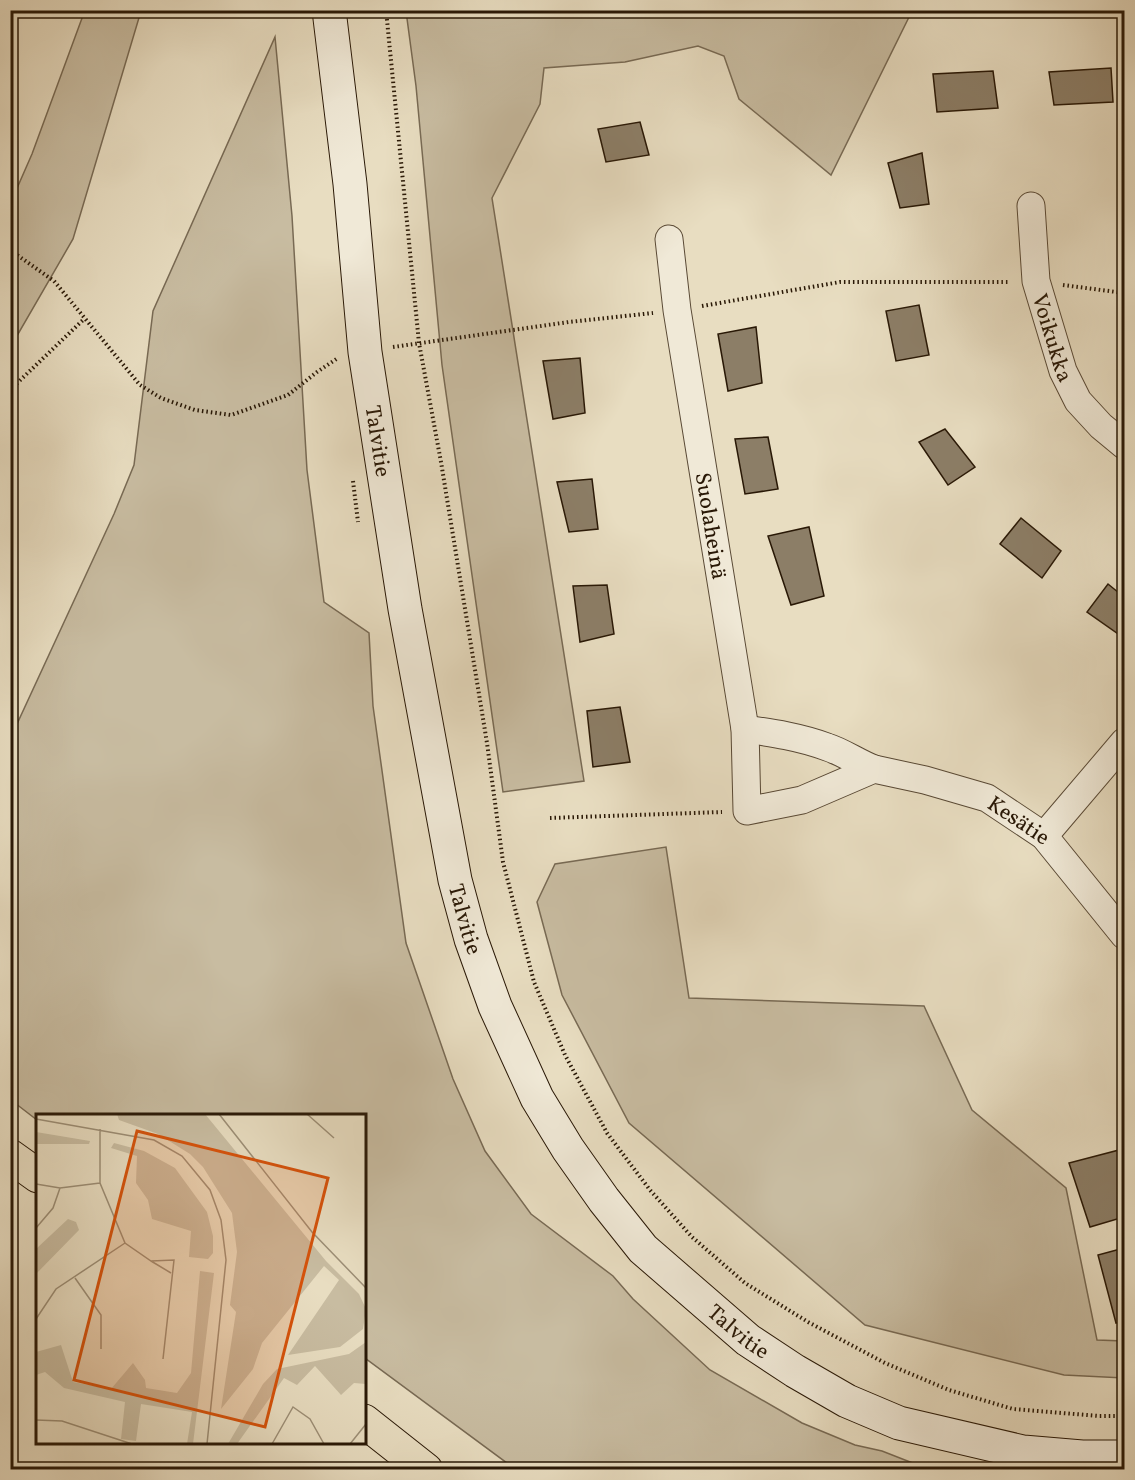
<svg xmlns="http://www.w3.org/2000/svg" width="1135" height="1480" viewBox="0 0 1135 1480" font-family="Vollkorn,serif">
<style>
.green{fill:#c8bca1;stroke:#786a54;stroke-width:1.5}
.building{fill:#8c7e67;stroke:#291806;stroke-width:1.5}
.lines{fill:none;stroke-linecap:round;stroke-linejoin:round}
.street-casing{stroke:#594935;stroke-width:29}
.secondary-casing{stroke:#291806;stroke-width:35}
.primary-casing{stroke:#291806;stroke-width:35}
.path{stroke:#291806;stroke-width:4;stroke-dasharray:1.5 3;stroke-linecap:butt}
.street{stroke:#f0e9d7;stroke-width:27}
.secondary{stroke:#f0e9d7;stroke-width:33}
.primary{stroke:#e8ddc1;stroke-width:33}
.labels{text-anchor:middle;stroke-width:6;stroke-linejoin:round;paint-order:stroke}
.street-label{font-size:22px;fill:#291806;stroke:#f0e9d7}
.inset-road{fill:none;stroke:#9c8e76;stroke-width:1.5}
.view{fill:#d5520b;fill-opacity:0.15;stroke:#d5520b;stroke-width:3}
.inset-edge{fill:none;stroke:#291806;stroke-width:3}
</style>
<rect width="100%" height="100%" fill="#e8ddc1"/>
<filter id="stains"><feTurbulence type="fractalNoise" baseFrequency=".00333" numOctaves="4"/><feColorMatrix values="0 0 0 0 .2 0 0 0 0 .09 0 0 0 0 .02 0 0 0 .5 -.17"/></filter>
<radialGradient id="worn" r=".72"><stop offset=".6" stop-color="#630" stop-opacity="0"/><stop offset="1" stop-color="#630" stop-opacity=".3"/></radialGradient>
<path class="green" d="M85,10L141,11L73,239L14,341L11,344V202L32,154Z
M406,11H912L831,175L739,99L724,56L698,46L625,62L544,68L540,104L492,198L584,781L503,792L442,365L416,86Z
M275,37L292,216L307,470L324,602L369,633L373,706L406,943L453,1079L485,1151L531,1214L613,1276L633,1299L710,1370L802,1423L855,1445L882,1451L928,1469H515L365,1358L364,1116H38L37,1120L11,1100V737L114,514L134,465L153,311Z
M666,847L689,998L924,1006L972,1110L1066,1188L1097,1340L1124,1341V1378L1064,1375L865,1325L629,1123L562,995L537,902L555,864Z"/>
<path class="building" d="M1111,68L1113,102L1054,105L1049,72Z
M993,71L998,108L937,112L933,74Z
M640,122L649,155L606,162L598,129Z
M922,153L929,204L900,208L888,163Z
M919,305L929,355L896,361L886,311Z
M756,327L762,383L728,391L718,334Z
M580,358L585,413L553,419L543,361Z
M945,429L975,467L948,485L919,442Z
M768,437L778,489L745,494L735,439Z
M592,479L598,529L569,532L557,482Z
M1021,518L1061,551L1042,578L1000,544Z
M809,527L824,596L791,605L768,536Z
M1108,584L1124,597V638L1087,612Z
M607,585L614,634L580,642L573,586Z
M620,707L630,762L593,767L587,711Z
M1119,1150L1124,1168V1217L1090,1227L1069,1163Z
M1124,1248V1321L1116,1323L1098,1255Z"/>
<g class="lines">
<g class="street-casing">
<g id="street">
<path id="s1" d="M1031,206L1036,281L1063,371L1078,401L1101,426L1124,445"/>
<path id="s2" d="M669,239L677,310L745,729L747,811L802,800L874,769L925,780L987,798L1044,836L1124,935"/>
<path d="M745,729C773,733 800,737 827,747C843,752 858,763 874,769"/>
<path d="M1044,836L1124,742"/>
</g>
</g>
<g class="secondary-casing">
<g id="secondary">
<path id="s3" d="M329,10L350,184L365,352L405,609L455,880L471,939L495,1006L537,1098L568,1149L604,1200L643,1249L748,1340L795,1371L847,1401L899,1423L1023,1452L1082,1457H1124"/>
</g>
</g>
<g class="primary-casing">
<path id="primary" d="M10,1156L38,1176
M364,1421L426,1470"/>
</g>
<path class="path" d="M386,10L419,343L441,462L487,743L503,862L534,982L565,1055L607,1133L650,1190L692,1237L745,1283L808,1322L885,1363L949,1390L1013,1409L1099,1416H1124
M10,250L54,281L140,385L161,398L195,410L231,415L288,395L317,372L338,358
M1063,285L1124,293
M702,306L840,282H1010
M393,347L569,322L653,313
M10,390L83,320
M353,481L358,522
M550,818L722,812"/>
<use href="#street" class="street"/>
<use href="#secondary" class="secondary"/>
<use href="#primary" class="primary"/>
</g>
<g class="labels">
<g class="street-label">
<text dy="8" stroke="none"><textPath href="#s1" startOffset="134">Voikukka</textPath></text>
<text dy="8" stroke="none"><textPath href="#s3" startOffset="434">Talvitie</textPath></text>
<text dy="8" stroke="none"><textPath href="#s2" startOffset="290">Suolaheinä</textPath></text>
<text dy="8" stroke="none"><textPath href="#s2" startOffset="868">Kesätie</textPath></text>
<text dy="8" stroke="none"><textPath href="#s3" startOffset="920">Talvitie</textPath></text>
<text dy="8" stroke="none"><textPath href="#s3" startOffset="1424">Talvitie</textPath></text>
</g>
</g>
<g transform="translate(36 1114)">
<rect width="330" height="330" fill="#e8ddc1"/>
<path d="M81,0H169L290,147L323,180L330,195L327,215L304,233L252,241L303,166L288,152L226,229L217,255L185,295L200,198L194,191L201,138L196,99L167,53L154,40L122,20L83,6ZM0,18L54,27L53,30H0ZM78,29L108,37L139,54L171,98L177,122V139L172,145L153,143L155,117L116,105L112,86L100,69L101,42L75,34ZM32,105L40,108L43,116L0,160V135ZM164,157L178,159L157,330H151L156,298L105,290L100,327L85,325L89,288L28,274L9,258L0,261V238L25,231L37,268L75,275L97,249L109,266L110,274L141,279L155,259ZM330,228V270L318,269L305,281L279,252L261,271L248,264L201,330H192L227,270L241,255L313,240Z" fill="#c8bca1"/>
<path class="inset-road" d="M183,0L276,118L330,174M271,0L298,24M0,5L118,26L146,42L174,76L185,106L190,146L171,330M64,15V69L89,129L115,147L138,146L127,245M0,70L24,74L64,69M0,114L17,94L24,74M115,147L135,159M39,164L65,201V235M0,205L20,175L89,129M0,306L26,307L96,330M236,330L257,293L274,305L288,330M314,330L330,310"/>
<path class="view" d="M101,17L292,64L229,313L38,266Z"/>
<rect width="330" height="330" class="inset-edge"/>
</g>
<rect width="1135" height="1480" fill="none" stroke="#e8ddc1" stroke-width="36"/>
<rect x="12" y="12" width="1111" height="1456" fill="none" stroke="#291806" stroke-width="3"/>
<rect x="18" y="18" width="1099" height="1444" fill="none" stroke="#291806" stroke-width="1.5"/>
<rect width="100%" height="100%" filter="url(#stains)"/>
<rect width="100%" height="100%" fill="url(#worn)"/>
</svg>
